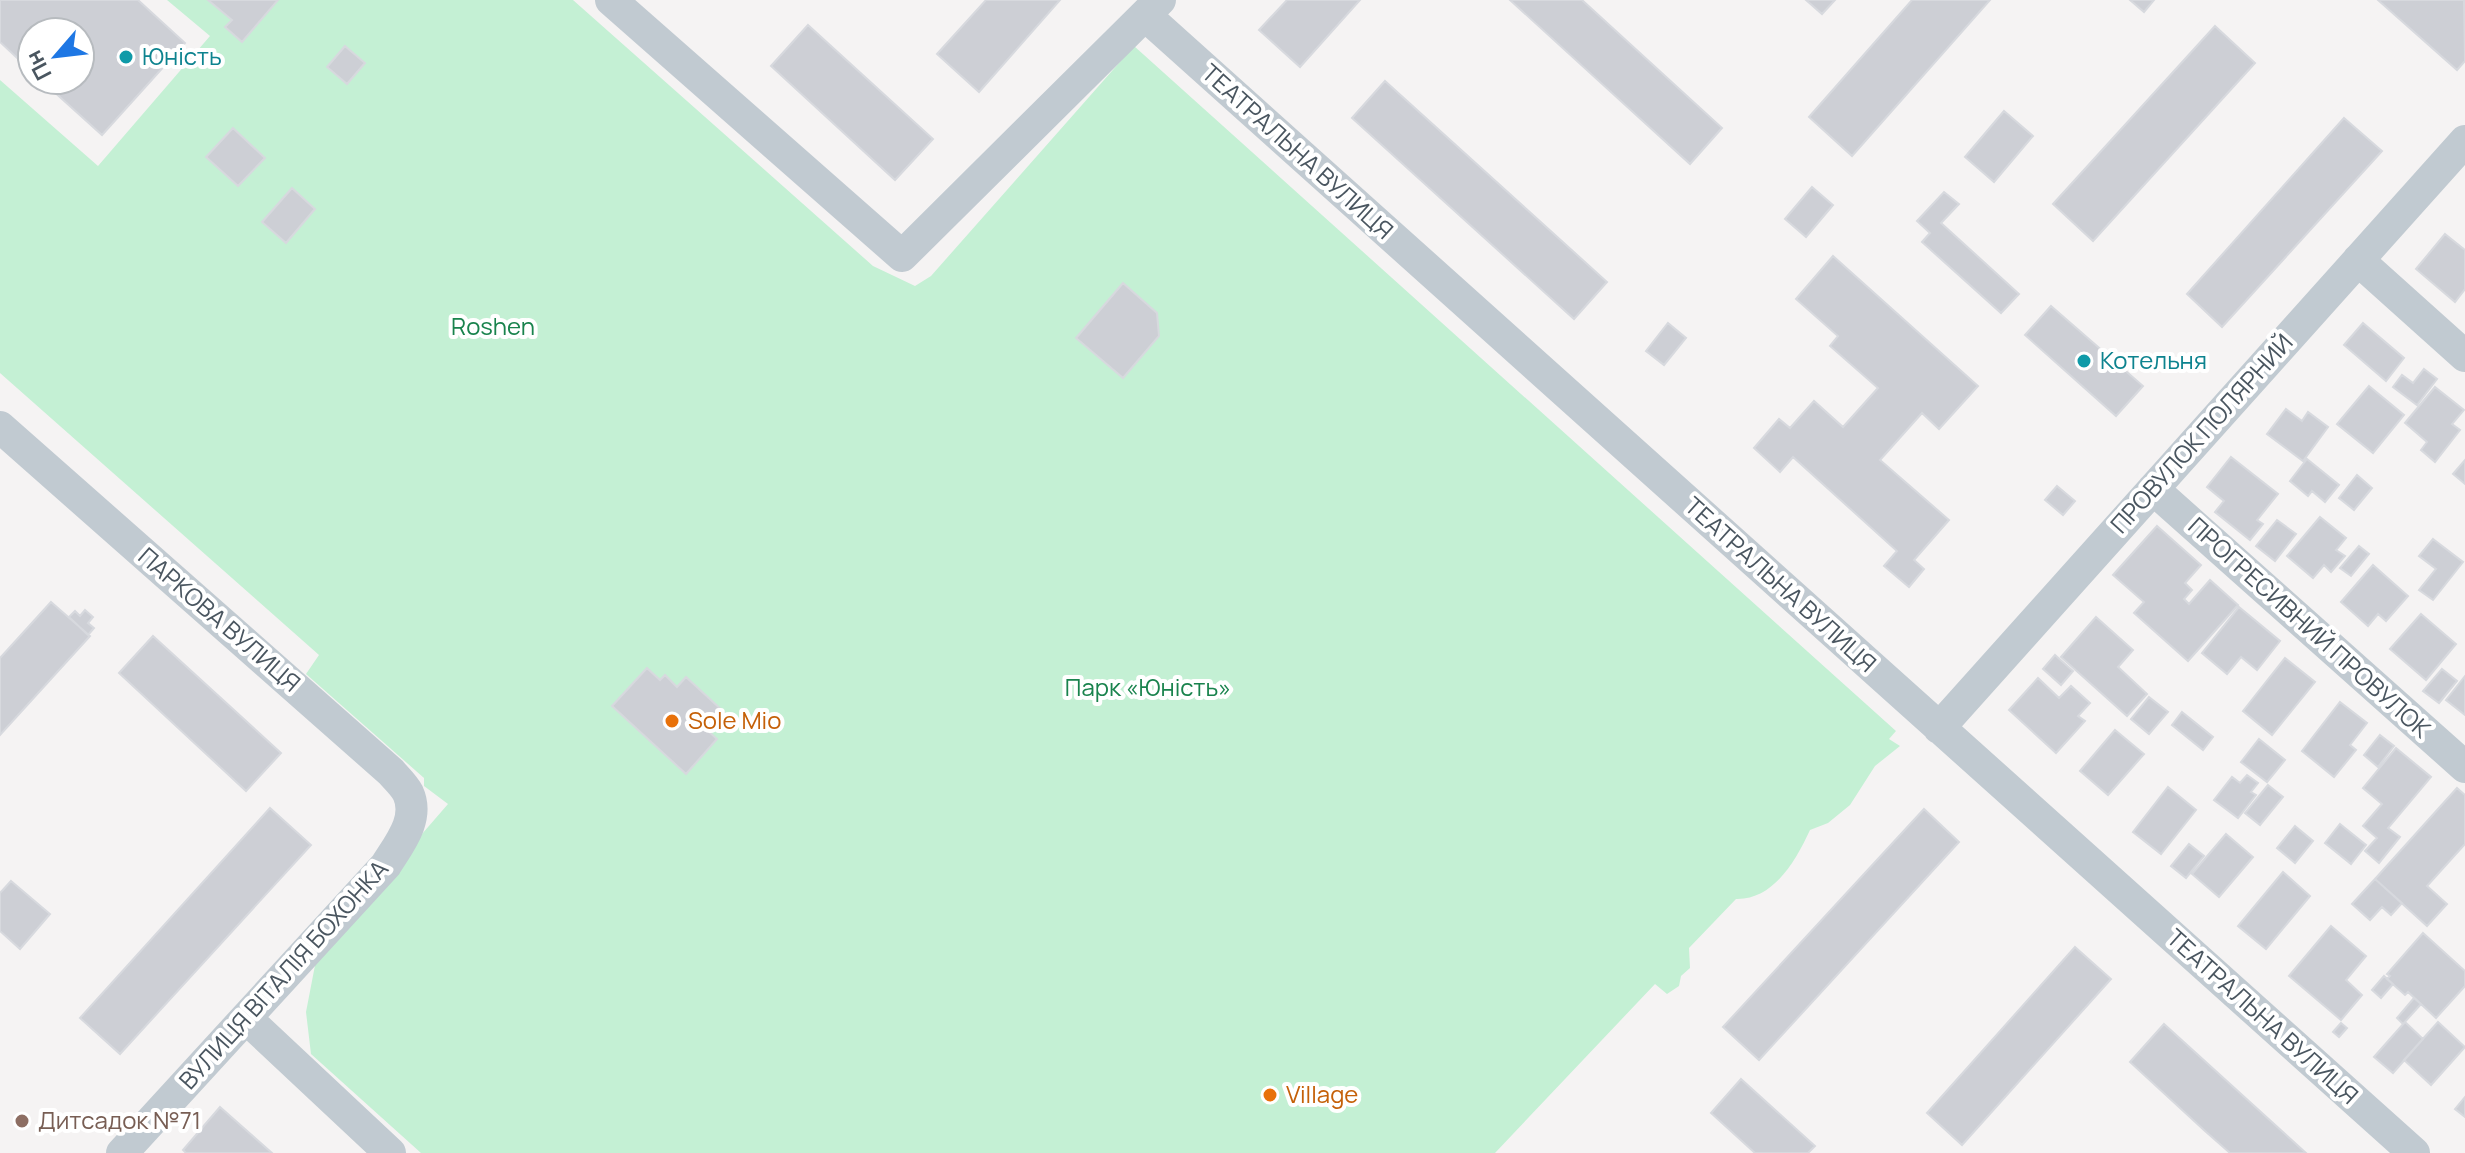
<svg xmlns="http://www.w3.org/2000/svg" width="2465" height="1153" viewBox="0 0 2465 1153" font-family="Manrope,sans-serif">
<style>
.green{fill:#c4f0d4}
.building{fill:#cdcfd5;stroke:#d7d9de;stroke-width:2}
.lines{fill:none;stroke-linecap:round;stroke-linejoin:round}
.street{stroke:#c1cad1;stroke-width:32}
.culture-dot{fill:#0f9aa8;stroke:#fff;stroke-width:3}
.food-dot{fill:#e8710a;stroke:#fff;stroke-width:3}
.education-dot{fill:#8d6e63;stroke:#fff;stroke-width:3}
.labels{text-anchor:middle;stroke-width:8;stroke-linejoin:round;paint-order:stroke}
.culture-label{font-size:24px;fill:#0d838f;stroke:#fff;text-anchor:start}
.street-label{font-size:24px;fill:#4a5660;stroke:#fff}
.park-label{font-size:24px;fill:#19834d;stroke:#fff}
.food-label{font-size:24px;fill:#c56008;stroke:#fff;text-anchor:start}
.education-label{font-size:24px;fill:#785e54;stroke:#fff;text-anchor:start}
</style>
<rect width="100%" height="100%" fill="#f5f3f3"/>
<path class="green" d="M167,0H573L873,266L915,286L931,276L1134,46L1896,731L1889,739L1900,746L1875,766L1850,805L1828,823L1810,830C1796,860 1774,900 1736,899L1689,948L1690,968L1681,976L1679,986L1667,994L1655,984L1495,1153H421L311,1054L306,1012L317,955L448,804L424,786V778L306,674L319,655L0,373V80L98,166L210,36Z"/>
<path class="building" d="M0,0H138L185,43L102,135L41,80H80V32H32V72L0,42Z
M208,0H278L242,42L225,27L232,20Z
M986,0H1060L979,92L937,54Z
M1287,0H1360L1300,67L1259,30Z
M1510,0H1582L1722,128L1690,164Z
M1806,0H1835L1822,14Z
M1912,0H1990L1852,156L1809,117Z
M2130,0H2154L2144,12Z
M2378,0H2464L2465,61L2457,70Z
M808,25L933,139L895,180L771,66Z
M2215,26L2255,63L2093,241L2053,204Z
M345,46L365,63L347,84L327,67Z
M1385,81L1607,282L1574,319L1352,118Z
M2004,111L2033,136L1994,182L1965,157Z
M2344,118L2382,151L2222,327L2187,294Z
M233,128L265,158L238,186L206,157Z
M1812,187L1833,205L1806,237L1785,219Z
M292,188L315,209L286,243L262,222Z
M1944,192L1959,204L1941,223L2019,294L2001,313L1922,242L1930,233L1917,221Z
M2445,234L2465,250V289L2455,302L2416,269Z
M1833,256L1978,386L1939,429L1922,413L1880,460L1949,520L1914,560L1924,569L1909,587L1884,566L1897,551L1793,457L1780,472L1754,448L1779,419L1790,428L1814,401L1843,427L1878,388L1830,346L1838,336L1796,299Z
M1123,283L1157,313L1159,336L1123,378L1076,338Z
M2051,306L2143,386L2116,416L2025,335Z
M1668,323L1686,338L1664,365L1646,351Z
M2363,323L2404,358L2386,381L2344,345Z
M2424,369L2437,379L2417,405L2393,387L2402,375L2413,383Z
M2369,386L2404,415L2373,453L2337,424Z
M2435,387L2464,410L2452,424L2460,430L2435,462L2421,450L2427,442L2405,423Z
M2286,409L2302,421L2308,412L2328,427L2303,461L2267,434Z
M2231,457L2278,494L2257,520L2263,524L2250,540L2215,512L2224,501L2207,487Z
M2307,459L2339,485L2325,502L2312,491L2308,496L2290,481Z
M2465,460V484L2453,474Z
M2357,475L2372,488L2354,510L2339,498Z
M2057,486L2075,501L2063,515L2045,500Z
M2320,517L2346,538L2336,550L2345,556L2331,572L2324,565L2313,578L2287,556Z
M2277,520L2296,534L2275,561L2256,546Z
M2157,526L2201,565L2185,583L2192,590L2184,599L2189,604L2210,580L2238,605L2188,661L2134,613L2144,602L2113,575Z
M2433,539L2463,562L2433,600L2419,590L2436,569L2419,556Z
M2359,546L2369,554L2351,576L2340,568Z
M2373,565L2408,596L2386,621L2378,614L2368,626L2341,602Z
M51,602L90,636L0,735V658Z
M2239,607L2280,641L2257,670L2241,657L2227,674L2202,653Z
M85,610L93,617L88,623L94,628L88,635L69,617L75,611L80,616Z
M2421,614L2456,644L2426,680L2390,649Z
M2096,617L2133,650L2118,667L2147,694L2127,716L2061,657Z
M153,636L281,753L246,791L119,673Z
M2055,655L2073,671L2061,685L2043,669Z
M2285,658L2315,682L2272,735L2243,711Z
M647,668L660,680L665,675L677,687L686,677L724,712L707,730L717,739L686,774L612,706Z
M2442,669L2457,681L2439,703L2423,691Z
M2465,676V715L2446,700Z
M2038,678L2059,698L2071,686L2090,703L2078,716L2085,721L2056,753L2009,710Z
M2149,697L2168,712L2149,734L2131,719Z
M2340,702L2367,723L2350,745L2356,750L2334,777L2302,751Z
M2182,712L2213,737L2203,750L2172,725Z
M2115,730L2144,754L2108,795L2080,771Z
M2380,735L2394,746L2378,767L2364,755Z
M2259,739L2285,760L2267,782L2241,762Z
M2396,748L2431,777L2388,828L2400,837L2379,863L2365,851L2377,838L2363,826L2382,804L2363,788Z
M2247,775L2258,783L2251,792L2256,795L2238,818L2214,800L2232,777L2240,783Z
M2268,785L2283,797L2260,825L2245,813Z
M2168,787L2196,810L2161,854L2133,832Z
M2457,788L2465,795V844L2427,886L2447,904L2427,926L2375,879Z
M270,808L311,845L120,1054L80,1018Z
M1924,809L1959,842L1759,1060L1723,1027Z
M2340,824L2366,845L2351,864L2325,843Z
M2295,826L2313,841L2295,863L2277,848Z
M2226,834L2253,857L2219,897L2192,874Z
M2189,844L2204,856L2186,878L2171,866Z
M2283,872L2310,896L2266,949L2238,926Z
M2375,879L2402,903L2391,915L2382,907L2370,920L2352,904Z
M11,881L50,914L20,949L0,931V893Z
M2331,926L2366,956L2346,980L2362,995L2341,1020L2289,976Z
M2423,933L2465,971V986L2436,1018L2408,992L2405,995L2387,979L2390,976L2387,974Z
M2075,947L2111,979L1962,1145L1927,1113Z
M2384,976L2393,984L2381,998L2372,990Z
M2414,998L2421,1004L2403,1024L2397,1018Z
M2405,1022L2423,1039L2393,1073L2374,1057Z
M2438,1022L2465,1047L2431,1085L2404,1060Z
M2341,1023L2347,1028L2339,1037L2333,1032Z
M2164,1024L2306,1153H2230L2205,1131L2130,1062Z
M1741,1079L1815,1146L1808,1153H1755L1711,1113Z
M2465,1097V1117L2455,1109Z
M220,1107L272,1153H186L183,1150Z"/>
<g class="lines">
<path class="street" d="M611,0L902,256L1160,0
M1146,16L2414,1153
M2358,260L2465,356
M0,427L391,772C396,778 404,785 408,793C420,819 399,844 386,865L122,1153
M2153,489L2465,767
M1939,728L2465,141
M247,1019L390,1153"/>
</g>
<g class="culture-dot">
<circle cx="126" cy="57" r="8"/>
<circle cx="2084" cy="361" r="8"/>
</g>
<g class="food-dot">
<circle cx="672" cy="721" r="8"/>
<circle cx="1270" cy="1095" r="8"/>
</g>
<circle class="education-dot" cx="22" cy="1121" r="8"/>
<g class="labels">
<g class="culture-label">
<text x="142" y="65">Юність</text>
<text x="2100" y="369">Котельня</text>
</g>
<g class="street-label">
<text transform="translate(1297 152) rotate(42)" y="8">ТЕАТРАЛЬНА ВУЛИЦЯ</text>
<text transform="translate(2202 434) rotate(-48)" y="8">ПРОВУЛОК ПОЛЯРНИЙ</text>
<text transform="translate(1780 585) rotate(42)" y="8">ТЕАТРАЛЬНА ВУЛИЦЯ</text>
<text transform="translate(219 620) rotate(41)" y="8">ПАРКОВА ВУЛИЦЯ</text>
<text transform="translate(2309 628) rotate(42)" y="8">ПРОГРЕСИВНИЙ ПРОВУЛОК</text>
<text transform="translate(284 975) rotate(-48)" y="8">ВУЛИЦЯ ВІТАЛІЯ БОХОНКА</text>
<text transform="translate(2262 1017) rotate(42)" y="8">ТЕАТРАЛЬНА ВУЛИЦЯ</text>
</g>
<g class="park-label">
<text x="493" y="335">Roshen</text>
<text x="1148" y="696">Парк «Юність»</text>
</g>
<g class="food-label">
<text x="688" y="729">Sole Mio</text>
<text x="1286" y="1103">Village</text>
</g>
<g class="education-label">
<text x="38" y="1129">Дитсадок №71</text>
</g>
</g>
<g transform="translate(56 56) rotate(242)"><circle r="38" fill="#ffffff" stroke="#b7bbbf" stroke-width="2"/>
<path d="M0-6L14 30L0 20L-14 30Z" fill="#1e77e4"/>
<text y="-12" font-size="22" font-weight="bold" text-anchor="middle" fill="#4a5660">Пн</text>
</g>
</svg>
